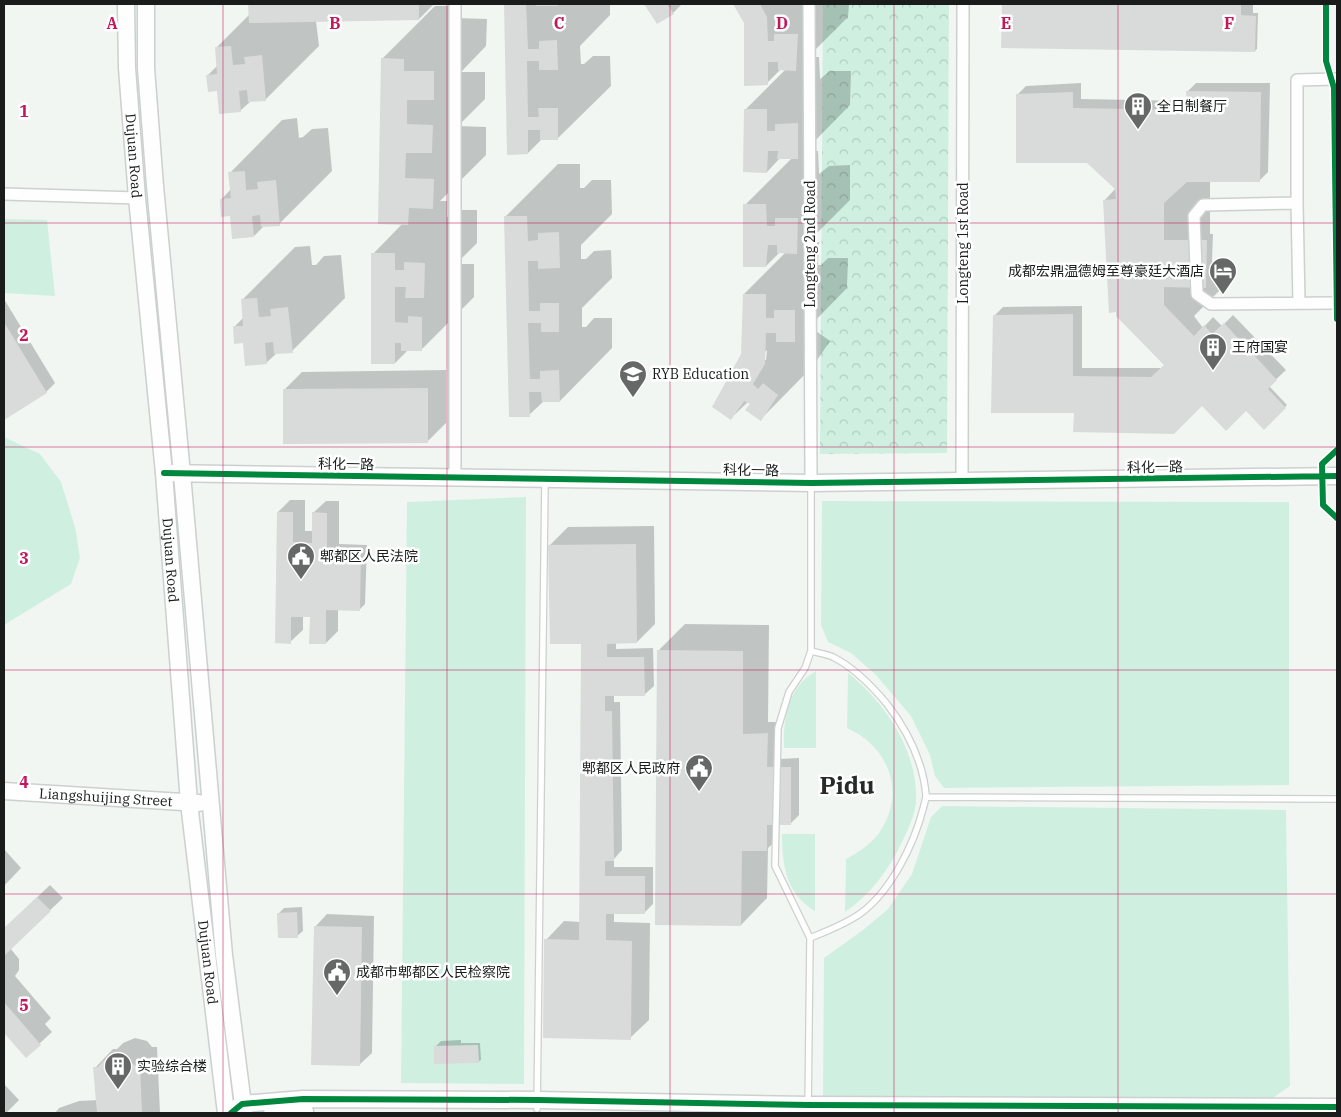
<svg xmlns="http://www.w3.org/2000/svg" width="1341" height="1117" viewBox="0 0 1341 1117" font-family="'IBM Plex Serif','Noto Sans SC',serif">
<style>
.grass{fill:#cff0e1}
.park{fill:url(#park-crowns)}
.shadow{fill:#0003;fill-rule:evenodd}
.building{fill:#d8dbd9}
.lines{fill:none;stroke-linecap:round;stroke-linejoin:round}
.lane-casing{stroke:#ccd0ce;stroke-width:8}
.street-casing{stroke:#ccd0ce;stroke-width:14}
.secondary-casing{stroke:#ccd0ce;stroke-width:19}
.lane{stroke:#fdfefd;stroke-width:5.5}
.street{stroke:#fdfefd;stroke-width:11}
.secondary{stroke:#fdfefd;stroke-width:16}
.cycleway-casing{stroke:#fff;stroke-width:9}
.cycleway{stroke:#00873e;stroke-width:6}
.grid{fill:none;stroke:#c2185b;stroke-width:1;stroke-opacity:0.55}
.labels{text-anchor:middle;stroke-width:5;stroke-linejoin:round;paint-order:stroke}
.poi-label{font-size:14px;fill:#191c1b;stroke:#fff;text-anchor:start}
.street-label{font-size:14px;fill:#191c1b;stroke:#fff}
.town-label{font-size:24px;font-weight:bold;fill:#252b28;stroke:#fff}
.grid-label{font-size:16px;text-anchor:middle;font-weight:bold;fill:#c2185b;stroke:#fff;stroke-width:5;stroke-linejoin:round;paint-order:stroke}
</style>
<defs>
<pattern id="park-crowns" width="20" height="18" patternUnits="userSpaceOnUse" patternTransform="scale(1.25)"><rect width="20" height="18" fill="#cff0e1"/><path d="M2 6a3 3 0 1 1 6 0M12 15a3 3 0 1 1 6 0" fill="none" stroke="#b1cdc0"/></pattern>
</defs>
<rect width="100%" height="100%" fill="#f1f6f3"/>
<path class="grass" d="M4,219L47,220L55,296L4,293Z
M4,437L40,454L61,482L75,527L80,558L71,584L4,625Z
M526,497L524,1084L401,1083L407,502Z
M822,501L1289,502V785L944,788L935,776L930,755L911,716L875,674L851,653L828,642L821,625Z
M816,671V748H784C783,717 788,687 816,671Z
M848,673C886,703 919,753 916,803C914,820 903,840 895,856C882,878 867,897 845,912L846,859C859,852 873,843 881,830C906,791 888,746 847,728Z
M942,806L1286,810L1290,1086L1268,1101L823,1099L824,958L863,930L888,909L912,874L931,817Z
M782,834H815V911C786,894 782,865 782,834Z"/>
<path class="park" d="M823,4H949L947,453L820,454Z"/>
<path class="shadow" d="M250,4H434L419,19L316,21L319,46L266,99L251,101L240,111L218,90L208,75L218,65L216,48L250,14Z
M505,4H610V15L580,46L581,64H584L593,56H610L611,86L558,138L542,139L528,153L509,154Z
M645,4H682L673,13L657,23Z
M734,4H849L848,17L808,57H819L820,79L830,71H851L850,105L804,152L818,151L819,174L829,166L850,165V200L808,242H819L818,265H821L828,258H848L847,288L805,331L811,337L816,331L830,341L813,366L761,419L752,404L748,402L730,419L743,355L744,294L786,252H780L766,266L745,205L792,158L781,157L767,172L745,110L786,69H781L767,83L745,23ZM767,350L766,360H764V353Z
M1003,4H1253V13H1258L1257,49L1255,51L1003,47Z
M435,6H456V18L487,19L486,46L461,72H485V99L458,126L486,127V155L440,201H447V217H451L458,210H477V243L450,270H456L462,264H474V297L421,350H408L395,363L373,254L403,223L382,59Z
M1081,83V99L1187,101V92L1196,83H1270L1268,172L1259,181H1210V234H1213L1212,261L1231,279L1194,316L1203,328L1213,317L1222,326L1233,315L1286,370L1269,386L1287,405L1264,428L1246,409L1202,404L1075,412L994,316L1003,307L1082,306V368H1162L1166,365L1104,201L1116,188L1017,95L1026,86Z
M297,118L299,138L303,137L312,129L328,128L332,171L279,224L264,226L254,236L231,215L221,200L231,189L230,173L282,120Z
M558,164H580V188H584L592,180H611L612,214L581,245V259H586L594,251L611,250L612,278L582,308V327H586L594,318H612V348L560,401H544L529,415L505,217Z
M310,246L312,265H316L324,256L341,255L345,298L292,351L277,353L266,363L244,342L234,327L244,317L242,300L295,247Z
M4,299L55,383L46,392L4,418Z
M446,370V423L428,441L284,390L302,372Z
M290,500H305V531H313V513L326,501H339V544L367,545L365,604L359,610L338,609V631L326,643L311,616H303V630L290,642L278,512Z
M654,526L655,624L637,642H616V649L653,648L654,686L644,695H614V702H620L622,850L614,859V867H653V904L644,913H614V922L650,923L649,1020L630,1038L546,940L564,921L581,922L583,643L549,546L568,527Z
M685,624L769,625L768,722H779V759L799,758V815L790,824H779V838L768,848L767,898L741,925L659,650Z
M4,849L21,868L4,886Z
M50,885L63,898L10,948L19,959V970L15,976L51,1018L45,1024L52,1032L26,1056L4,1031V929Z
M302,907L303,931L297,936L278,914L284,908Z
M327,914L374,916L372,1053L359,1065L315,927Z
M135,1038L147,1041L152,1047H157L160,1113H55L59,1108L79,1101L98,1100L95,1068L113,1049H117L123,1043Z
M461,1040V1043H480L481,1060L478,1062L435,1047L441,1041Z
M4,1084L19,1100L6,1113H4Z"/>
<path class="building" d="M248,4H419V20L249,23Z
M504,4H526L528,49H539V41L557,40L558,70H539V61H527L528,117H539L538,108H558V140H540V130H528V154L507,155Z
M536,4H558V6H536Z
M644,4H667L674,14L657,24Z
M733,4H760L767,17L768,41H774V34H798L796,71L778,70V62H768V85L744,86V23Z
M1002,4H1241V15L1256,16L1255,52L1001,48Z
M231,46L233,65L245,64L244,57L262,55L266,101L248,102L247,90L239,91L241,112L219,114L217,91L208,92L206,75L217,74L215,47Z
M381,58L404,59V71H434V100H407V124L433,125L432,153H406L405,178L434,179L433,209L409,208L408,225L378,224Z
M1186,91L1261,92L1260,182H1187L1164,203V240H1207L1206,288L1164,287V305L1194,336L1204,325L1212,334L1224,323L1277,380L1268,389L1286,408L1264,430L1246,411L1226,431L1202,406L1174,434L1073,432L1074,413H991L993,315L1073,314V376L1151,377L1164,365L1116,316V312L1109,313L1103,200L1116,199L1115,189L1087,163H1016V94L1073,92V108L1187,110Z
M744,109H767V131H775V124L798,123V159H777L778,151H768L767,173L743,172Z
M245,171L246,190L258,189L257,182L276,180L280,226L261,227L260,215L252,216L254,237L232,239L230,216L221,217L220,199L231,198L228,172Z
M743,204H766L767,226H775V218H798L797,254L777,253V245H768L766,267H743Z
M504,216H527L528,241L538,240V233L559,232L560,268L538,269V261H528L529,311H540V303H559V332H541V323H528L530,379H540V371L559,370L560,402H542L541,392H529L530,417H509Z
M371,253H395V270H404V262L425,263L424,298H405L406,287H395V322L408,323V316L422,317V351H401V343H395V364H371Z
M743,294H766V318H774V310H795V342H776V333H766L765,364L753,384L758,389L763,383L778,395L761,421L745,410L750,404L744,401L731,420L712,407L741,354Z
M257,298L259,317L271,316L270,309L288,307L293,353L274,354L273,342L265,343L267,364L245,366L243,343L234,344L233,326H243L241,299Z
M4,322L47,393L4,420Z
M428,388V443L283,444V389Z
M277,512H293V542L312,543V512L327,513V549L361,550L360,611L326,610V644H309L310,617H291V644L275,643Z
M636,544L637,643L607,644V657H644L645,696H605V711H612L614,861H605V876H645V914H606V940L632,941L631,1040L543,1038L544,939L579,940L581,644H550L548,545Z
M657,650L743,651V734L768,733L767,767H791V825H767V851H742L741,926L655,925Z
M37,897L51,911L4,956V928Z
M297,912L298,938H278L277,913Z
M314,926L362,927L360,1066L311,1065Z
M4,1002L41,1045L26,1058L4,1033Z
M478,1045L479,1063L434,1064V1046Z
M116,1056L128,1059L134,1065L140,1064L142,1113H97L93,1067H98L103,1061Z"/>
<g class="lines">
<g class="lane-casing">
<path id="lane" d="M926,797L1337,799
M810,938L775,866L778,728L789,692L805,668L811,651
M537,1109L545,481
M808,1113L810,938C827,931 846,924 861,913C891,891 914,844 923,809C924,805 926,799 926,795C923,762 907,730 887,704C872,686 855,668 833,657C826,654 818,653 811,651V483"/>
</g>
<g class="street-casing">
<path id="street" d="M809,4L811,483
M1337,79L1297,80V203L1203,205L1194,216L1197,294L1211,304L1337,303
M4,194L137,198
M1297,203L1299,303
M455,479V4
M962,482L963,4"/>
</g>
<g class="secondary-casing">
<g id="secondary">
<path id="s1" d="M126,4L127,68L137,198L164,473L189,803L226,1113"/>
<path d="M146,4V68L155,186L182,474L224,955L244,1113"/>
<path d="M164,473L811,483L1337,476"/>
<path id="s2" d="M4,791L199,803"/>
<path d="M234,1110L242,1104L303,1099L538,1100L809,1105L1337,1107"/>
<path d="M272,1113L305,1111"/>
</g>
</g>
<use href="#lane" class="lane"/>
<use href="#street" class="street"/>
<use href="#secondary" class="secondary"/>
<g class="cycleway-casing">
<path id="cycleway" d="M1326,4V61L1334,88L1337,319
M1337,450L1322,464L1323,505L1337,518
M164,473L811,483L1337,476
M231,1113L242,1104L303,1099L538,1100L809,1105L1337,1107"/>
</g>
<use href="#cycleway" class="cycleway"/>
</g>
<path class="grid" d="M223,4V1113M447,4V1113M670,4V1113M894,4V1113M1118,4V1113M4,223H1337M4,447H1337M4,670H1337M4,894H1337"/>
<defs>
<g id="building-pin" transform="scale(1.4375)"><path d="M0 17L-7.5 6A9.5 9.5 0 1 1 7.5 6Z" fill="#656867" stroke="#fff"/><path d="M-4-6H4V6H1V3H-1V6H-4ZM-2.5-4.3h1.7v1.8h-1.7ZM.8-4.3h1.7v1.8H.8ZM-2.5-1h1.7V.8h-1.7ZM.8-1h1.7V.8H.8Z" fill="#fff"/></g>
<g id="hotel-pin" transform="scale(1.4375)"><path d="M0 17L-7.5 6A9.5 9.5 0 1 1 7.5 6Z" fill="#656867" stroke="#fff"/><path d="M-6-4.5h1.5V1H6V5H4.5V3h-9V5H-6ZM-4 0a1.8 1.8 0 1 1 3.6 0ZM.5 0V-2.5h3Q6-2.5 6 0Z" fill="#fff"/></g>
<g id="school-pin" transform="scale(1.4375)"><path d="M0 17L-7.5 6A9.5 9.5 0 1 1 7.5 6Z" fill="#656867" stroke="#fff"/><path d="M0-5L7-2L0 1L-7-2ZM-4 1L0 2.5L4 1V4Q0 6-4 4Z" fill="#fff"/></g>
<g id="civic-pin" transform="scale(1.4375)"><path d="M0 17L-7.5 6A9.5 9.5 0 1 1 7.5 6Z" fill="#656867" stroke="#fff"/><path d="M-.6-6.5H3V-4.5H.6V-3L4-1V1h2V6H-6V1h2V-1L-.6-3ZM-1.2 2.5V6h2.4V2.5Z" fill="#fff"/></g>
</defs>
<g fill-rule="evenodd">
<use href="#building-pin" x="1138" y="106"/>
<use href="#hotel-pin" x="1223" y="271"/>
<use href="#building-pin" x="1213" y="347"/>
<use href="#school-pin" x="633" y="374"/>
<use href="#civic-pin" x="301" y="556"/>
<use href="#civic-pin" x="699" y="768"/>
<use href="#civic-pin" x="337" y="972"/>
<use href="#building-pin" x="118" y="1066"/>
</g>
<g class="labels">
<g class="poi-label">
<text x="1157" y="111">全日制餐厅</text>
<text x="1204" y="276" text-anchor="end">成都宏鼎温德姆至尊豪廷大酒店</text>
<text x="1232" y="352">王府国宴</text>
<text x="652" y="379">RYB Education</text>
<text x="320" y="561">郫都区人民法院</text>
<text x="680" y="773" text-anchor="end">郫都区人民政府</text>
<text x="356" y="977">成都市郫都区人民检察院</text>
<text x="137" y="1071">实验综合楼</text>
</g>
<g class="street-label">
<text dy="5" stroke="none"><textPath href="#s1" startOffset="152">Dujuan Road</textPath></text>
<text transform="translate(963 243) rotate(-90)" y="5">Longteng 1st Road</text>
<text transform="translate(810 244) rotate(-90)" y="5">Longteng 2nd Road</text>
<text transform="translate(346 464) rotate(1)" y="5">科化一路</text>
<text transform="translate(1155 467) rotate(-1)" y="5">科化一路</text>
<text transform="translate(751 470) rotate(1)" y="5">科化一路</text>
<text dy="5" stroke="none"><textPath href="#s1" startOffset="558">Dujuan Road</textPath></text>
<text dy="5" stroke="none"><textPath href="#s2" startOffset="102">Liangshuijing Street</textPath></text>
<text dy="5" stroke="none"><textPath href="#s1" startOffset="962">Dujuan Road</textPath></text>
</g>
<g class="town-label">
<text x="847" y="794">Pidu</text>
</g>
</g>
<g class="grid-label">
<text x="112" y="29">A</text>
<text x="335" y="29">B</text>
<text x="559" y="29">C</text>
<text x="782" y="29">D</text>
<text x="1006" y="29">E</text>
<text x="1229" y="29">F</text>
<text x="24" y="117">1</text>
<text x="24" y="341">2</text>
<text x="24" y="564">3</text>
<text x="24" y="788">4</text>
<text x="24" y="1011">5</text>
</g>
<rect width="1341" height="1117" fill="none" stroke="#191c1b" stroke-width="10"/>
</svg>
